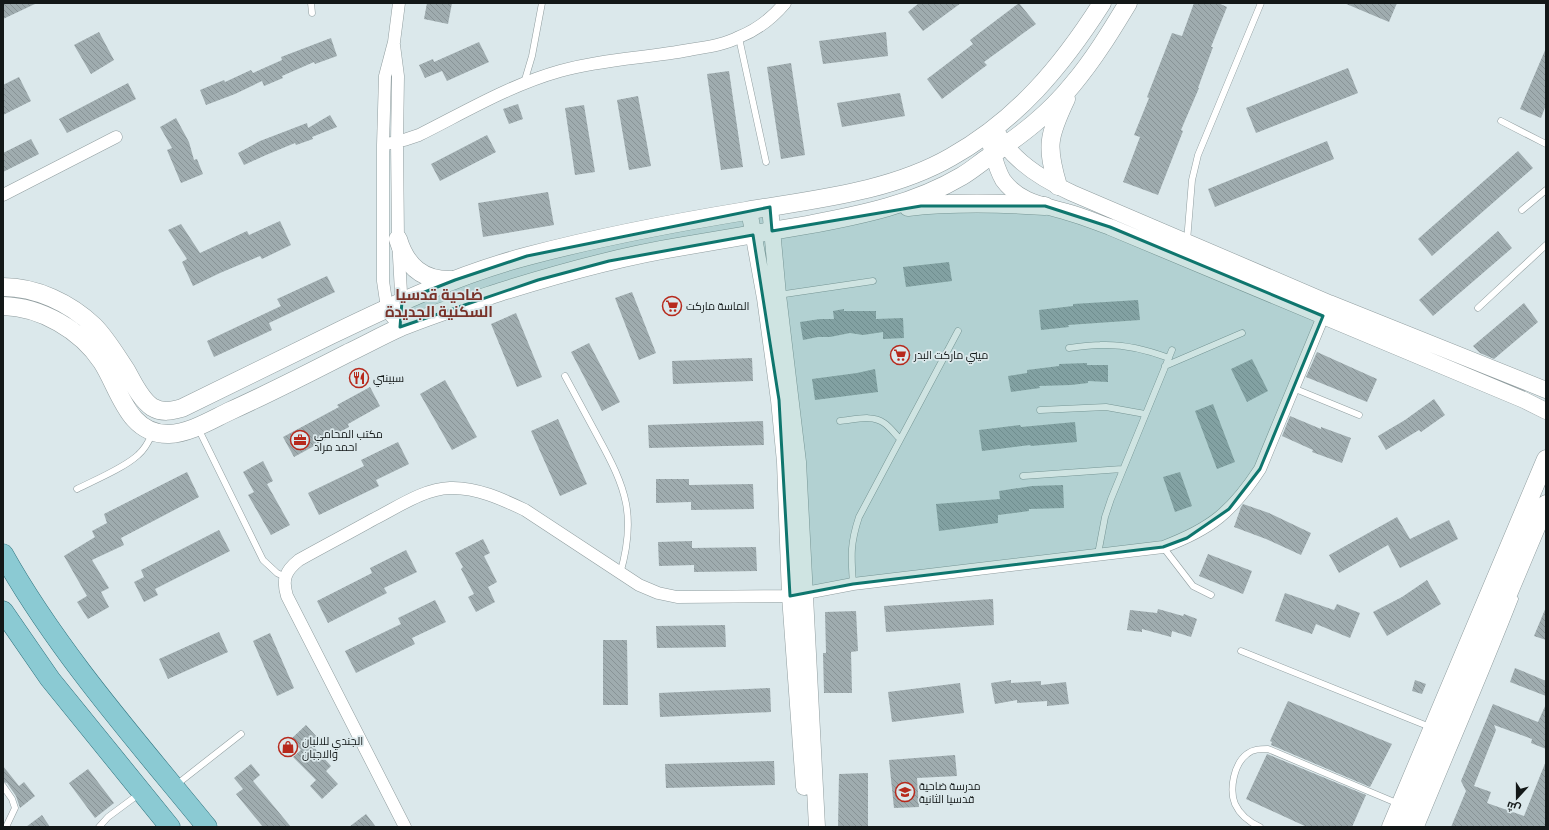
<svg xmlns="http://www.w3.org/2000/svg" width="1549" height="830" viewBox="0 0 1549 830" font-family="'PT Sans Narrow',Cairo,sans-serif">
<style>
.building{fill:url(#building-back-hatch)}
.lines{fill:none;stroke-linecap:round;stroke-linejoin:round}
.service-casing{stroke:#909d9f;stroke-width:7}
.minor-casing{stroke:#909d9f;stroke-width:13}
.tertiary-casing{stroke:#909d9f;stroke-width:17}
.secondary-casing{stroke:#909d9f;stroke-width:19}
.primary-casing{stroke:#2f747f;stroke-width:21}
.service{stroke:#fff;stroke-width:6}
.minor{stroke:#fff;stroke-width:12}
.tertiary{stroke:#fff;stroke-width:16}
.secondary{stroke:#fff;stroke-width:18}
.primary{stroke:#8bcad3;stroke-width:20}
.marked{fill:#0f766e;fill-opacity:0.2;stroke:#0f766e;stroke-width:3;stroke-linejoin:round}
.labels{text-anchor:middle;stroke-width:3.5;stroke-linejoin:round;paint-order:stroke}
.poi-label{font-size:11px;fill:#131818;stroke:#dbe8eb;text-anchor:start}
.district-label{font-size:15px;font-weight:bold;fill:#783229;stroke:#dbe8eb}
</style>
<defs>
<pattern id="building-back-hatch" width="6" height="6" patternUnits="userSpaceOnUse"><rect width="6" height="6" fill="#9facaf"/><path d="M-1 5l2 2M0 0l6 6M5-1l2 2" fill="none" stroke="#889396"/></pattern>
</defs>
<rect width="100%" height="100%" fill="#dbe8eb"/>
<path class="building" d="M3,3H37L3,19Z
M427,3H452L448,24L424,19Z
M919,3H961L923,31L908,12Z
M1019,3L1036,24L984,62L987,65L942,99L927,79L973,44L970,40Z
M1194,3H1218L1227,7L1211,47H1213L1198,88H1199L1181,130L1183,131L1158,195L1123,182L1140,137L1134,135L1149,98L1147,97L1172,33L1182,36Z
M1344,3H1397L1389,22Z
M99,32L114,60L91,74L74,45Z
M886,32L888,56L823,64L819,41Z
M331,38L337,56L315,64L314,62L282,76L283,78L264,86L262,81L235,94L206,105L200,90L224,80L225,82L251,70L253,73L282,60L281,57Z
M479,42L489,62L447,81L442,71L425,78L419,65L433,59L434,62Z
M1546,48V105L1541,118L1520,109Z
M791,63L805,155L781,159L767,67Z
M1348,68L1358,93L1256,133L1246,108Z
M729,71L743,167L721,170L707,74Z
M19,77L31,101L3,115V85Z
M128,83L136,99L67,133L59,119Z
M900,93L905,116L842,127L837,103Z
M638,96L651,166L629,170L617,100Z
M518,104L523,119L509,124L503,109Z
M584,105L595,172L575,175L565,108Z
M330,115L337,127L312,137L313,139L296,145L295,143L266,155L244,165L238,153L260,141L307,123L308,128Z
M176,118L189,142L194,160L197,159L203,174L181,183L167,150L172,148L160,127Z
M487,135L496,152L440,181L431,164Z
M31,139L39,154L3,172V153Z
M1327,141L1334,159L1215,207L1208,189Z
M1518,151L1533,168L1432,256L1418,239Z
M548,192L554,225L483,237L478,203Z
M280,221L291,245L262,259L260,256L220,273L193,286L182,262L187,259L168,230L181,224L200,253L247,231L249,235Z
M1498,231L1512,248L1433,316L1419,300Z
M949,262L952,281L906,287L903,267Z
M327,276L335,292L269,323L272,330L214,357L207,341L281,306L277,299Z
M632,292L656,353L639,360L615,298Z
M1138,300L1140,320L1068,325L1069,327L1041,330L1039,310L1073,306V304Z
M1524,303L1538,322L1494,359L1480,353L1473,346Z
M844,309V311H876V319L903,318L904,338L883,339V332L863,335L850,333L830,337H818L803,340L800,322L820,319H834L833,311Z
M516,313L542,377L517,387L491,324Z
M589,343L620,402L602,411L571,352Z
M1317,352L1377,379L1367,402L1306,377Z
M752,358L753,381L673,384L672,361Z
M1252,359L1268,391L1247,402L1231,369Z
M1087,363V365H1108V382L1088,381V383L1071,385L1039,386L1040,388L1011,392L1008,376L1027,373V370L1059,366V364Z
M875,369L878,392L815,400L812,379L857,373Z
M445,380L477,437L452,450L420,394Z
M370,387L380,406L348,424L349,427L294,457L283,437L339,407L337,405Z
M1434,399L1445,415L1421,432L1419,430L1386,450L1378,436L1405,420Z
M1213,404L1235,462L1217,469L1195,411Z
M1290,416L1321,429V427L1351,438L1342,463L1312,452L1313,450L1282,436Z
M558,419L587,484L560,496L531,431Z
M763,421L764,445L649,448L648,425Z
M1075,422L1077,442L1031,446L1030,445L982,451L979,430L1020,425L1021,427Z
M398,442L409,464L376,480L379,486L319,515L308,493L364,466L361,460Z
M263,461L273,481L267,484L290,525L271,535L248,495L254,492L243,472Z
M187,472L199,497L121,538L124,545L92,560L109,588L101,592L109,607L88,619L77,602L87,596L64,556L95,537L92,531L107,523L104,514Z
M1180,472L1192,506L1175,512L1163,477Z
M656,479H689V485L753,484L754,509L691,510V502L656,503Z
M1063,485L1064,508L1029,509V511L998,515V523L939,531L936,504L1000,499L999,491L1032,486Z
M1243,504L1269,513L1311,533L1301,555L1266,539L1234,527L1241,507Z
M1397,517L1410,539L1449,520L1458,539L1400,568L1388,545L1339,573L1329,555Z
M219,530L230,551L155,589L158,595L144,602L134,582L144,577L141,570Z
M483,539L490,553L484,556L497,582L488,587L495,602L476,612L468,597L474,594L461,569L463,567L455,553Z
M692,541V548L756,547L757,571L694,572V565L659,566L658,542Z
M406,550L417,572L384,588L387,593L328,623L317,601L372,573L370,568Z
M1208,554L1252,571L1243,594L1199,576Z
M1427,580L1441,604L1387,636L1373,612L1402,597Z
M1285,593L1334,610L1337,604L1360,613L1350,638L1316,624L1312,634L1275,621Z
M993,599L994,625L886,632L884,606Z
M435,600L446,622L412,638L415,644L356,673L345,651L401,624L398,618Z
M1546,607V640L1534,636Z
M1158,609L1183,616L1184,614L1197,619L1191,637L1172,631L1171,637L1142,629V632L1127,630L1130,610L1157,613Z
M856,611L858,651L851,652L852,693H824L823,653H826L825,612Z
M725,625L726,647L657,648L656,626Z
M219,632L228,652L168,679L159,659Z
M270,633L294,688L277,696L253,641Z
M603,640H627L628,705H603Z
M1515,668L1546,681V696L1510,682Z
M1011,680V683L1041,681V685L1066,682L1069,704L1047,706V701L1017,703V700L995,704L991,683Z
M1415,680L1426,684L1422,694L1412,691Z
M960,683L964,713L892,722L888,692Z
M770,688L771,712L660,717L659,693Z
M1288,701L1392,744L1370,787L1271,745L1272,742L1270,741Z
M1493,704L1538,722L1546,704V749L1531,743L1532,739L1494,725L1496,730L1474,786L1491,792L1487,803L1524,816L1546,761V827H1451L1466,791L1461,781Z
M306,725L317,737L310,743L331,766L326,771L338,784L322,799L310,786L316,780L293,757L301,750L291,739Z
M1267,754L1366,795L1352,827H1307L1246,799Z
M955,755L957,776L917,778L919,807L894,808L889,760Z
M774,761L775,785L666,788L665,764Z
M251,764L260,775L253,781L291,827H263L236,794L243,789L234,778Z
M3,766L19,786L24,782L35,796L20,808L16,796L7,783L3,782Z
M88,769L114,803L95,818L69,783Z
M868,773V827H838L839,774Z
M366,814L376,827H349Z
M42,815L50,827H26Z"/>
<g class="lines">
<g class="service-casing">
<path id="service" d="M311,3L312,13
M739,38L766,162
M524,83L532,56L542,3
M1501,121L1546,144
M1522,210L1546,190
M1187,241L1192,180L1198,155L1261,3
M778,295L873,281
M1478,308L1546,245
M1069,348C1079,347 1090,345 1100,345C1123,344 1148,350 1169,358
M1165,366L1242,333
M565,376C576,396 587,417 598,437C626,488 637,516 620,574
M1293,388L1359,415
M1040,410L1106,407L1145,414
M840,421C853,420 873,414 884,423C890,427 895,434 900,439
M198,428L263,560L277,573L285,577
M1023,476L1122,469
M77,489C95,480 124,468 138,455C145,449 149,441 152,434
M1163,547L1193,586L1211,595
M1098,554L1105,517L1111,499L1172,350
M853,584C851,556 850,544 859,517L958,331
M1241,651L1430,727
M176,785L241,734
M3,786L12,799L15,808L6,827
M99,827L108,817L139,794
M1260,827C1249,822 1240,815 1235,804C1229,789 1234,764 1247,754C1253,749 1260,749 1268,749L1399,804
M1421,827C1452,751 1485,676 1515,599"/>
</g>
<g class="minor-casing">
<path id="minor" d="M399,3L394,42L385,76L383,145V281L387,308L391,316L400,327
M394,45L398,76L397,142L398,239L402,310L400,327
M383,145L404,140L419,135C465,112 510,85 560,71C602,59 646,58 689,50C706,47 724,45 739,37C757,30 773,17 785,3
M3,195L116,137
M405,827L287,596C282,580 285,571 299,560C324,546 349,533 374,519C398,507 423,489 450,488C476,487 502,499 525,510L639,585L658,593L677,597L790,596L853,584L1163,547C1211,529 1232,512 1260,469L1326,309"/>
</g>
<g class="tertiary-casing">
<path id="tertiary" d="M995,128C998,134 1002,141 1006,146C1023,168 1048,182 1072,193L1329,303L1546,390
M987,133C992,148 995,167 1003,180C1019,202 1043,205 1067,212C1082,216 1096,222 1110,227L1524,400L1546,411
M770,207L778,295L798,462L817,827
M749,210L765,298L779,400L785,462L790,596L804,787"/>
</g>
<g class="secondary-casing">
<path id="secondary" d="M1058,186C1046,146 1048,137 1066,99
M908,207C954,202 999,203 1045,206
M398,239C406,266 423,281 452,280
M3,287C36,287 70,303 94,326C106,338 116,355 126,370C133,382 140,399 152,407C162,413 172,411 182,408C231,384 281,360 331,335C395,304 459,274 528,256C600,237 673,223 746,211C815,199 890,192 951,157C1017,120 1062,66 1102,3
M3,306C41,307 81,330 102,362C120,390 128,435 169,434C190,433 211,420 230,411C270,393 309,373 348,353C365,345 383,335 401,327C433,314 467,303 500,292C560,273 622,256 684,246C725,239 766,232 807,225C861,215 915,204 962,176C972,170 980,163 989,157C1022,134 1048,115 1073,84C1094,59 1111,31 1128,3
M1391,827L1546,459
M1410,827L1546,504"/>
</g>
<g class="primary-casing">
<path id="primary" d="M3,554C58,652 136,740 207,827
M3,611L50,679L170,827"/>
</g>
<use href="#service" class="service"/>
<use href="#minor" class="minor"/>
<use href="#tertiary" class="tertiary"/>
<use href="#secondary" class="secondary"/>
<use href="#primary" class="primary"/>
</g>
<path class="marked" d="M921,206H1045L1110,227L1323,316L1260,469L1229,509L1187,538L1163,547L853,584L790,596L779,400L753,235L609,261L538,280L400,327L402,301L455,280L527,256L770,207L772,231Z"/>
<defs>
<g id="supermarket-ring" transform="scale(1)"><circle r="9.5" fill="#dbe8eb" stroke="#b7291c" stroke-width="1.5"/><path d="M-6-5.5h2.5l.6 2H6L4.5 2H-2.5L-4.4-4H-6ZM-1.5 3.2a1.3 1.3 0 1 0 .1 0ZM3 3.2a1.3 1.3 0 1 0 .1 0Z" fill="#b7291c"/></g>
<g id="restaurant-ring" transform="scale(1)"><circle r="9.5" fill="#dbe8eb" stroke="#b7291c" stroke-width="1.5"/><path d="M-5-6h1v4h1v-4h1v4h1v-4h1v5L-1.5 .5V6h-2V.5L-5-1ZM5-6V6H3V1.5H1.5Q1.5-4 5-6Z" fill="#b7291c"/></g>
<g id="office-ring" transform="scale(1)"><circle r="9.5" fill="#dbe8eb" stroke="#b7291c" stroke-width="1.5"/><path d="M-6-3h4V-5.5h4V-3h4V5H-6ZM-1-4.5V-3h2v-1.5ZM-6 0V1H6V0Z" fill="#b7291c"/></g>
<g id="shop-ring" transform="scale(1)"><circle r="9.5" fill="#dbe8eb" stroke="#b7291c" stroke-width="1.5"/><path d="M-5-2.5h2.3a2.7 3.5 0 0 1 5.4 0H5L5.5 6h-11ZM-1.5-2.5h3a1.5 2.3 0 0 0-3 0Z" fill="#b7291c"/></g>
<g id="school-ring" transform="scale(1)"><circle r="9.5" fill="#dbe8eb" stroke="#b7291c" stroke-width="1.5"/><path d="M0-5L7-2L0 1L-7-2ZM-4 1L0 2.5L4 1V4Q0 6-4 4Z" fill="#b7291c"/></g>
</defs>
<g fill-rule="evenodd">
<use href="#supermarket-ring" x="672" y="306"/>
<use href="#supermarket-ring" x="900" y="355"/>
<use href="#restaurant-ring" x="359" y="378"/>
<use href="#office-ring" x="300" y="440"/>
<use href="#shop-ring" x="288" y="747"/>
<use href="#school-ring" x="905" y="792"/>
</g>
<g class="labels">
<g class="poi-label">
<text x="686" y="310">الماسة ماركت</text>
<text x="914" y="359">ميني ماركت البدر</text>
<text x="373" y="382">سبينتي</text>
<text x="314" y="438">مكتب المحامي<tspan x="314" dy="13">احمد مراد</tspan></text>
<text x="302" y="745">الجندي للالبان<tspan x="302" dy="13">والاجبان</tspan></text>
<text x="919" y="790">مدرسة ضاحية<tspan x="919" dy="13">قدسيا الثانية</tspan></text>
</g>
<g class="district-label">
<text x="439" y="300">ضاحية قدسيا<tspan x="439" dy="17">السكنية الجديدة</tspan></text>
</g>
</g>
<rect width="1549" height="830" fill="none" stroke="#131818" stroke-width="8"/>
<g transform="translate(1517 798) rotate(201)" stroke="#dbe8eb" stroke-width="3" paint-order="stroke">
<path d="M0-3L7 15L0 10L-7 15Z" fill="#131818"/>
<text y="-6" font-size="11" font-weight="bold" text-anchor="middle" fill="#131818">ش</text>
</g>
</svg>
